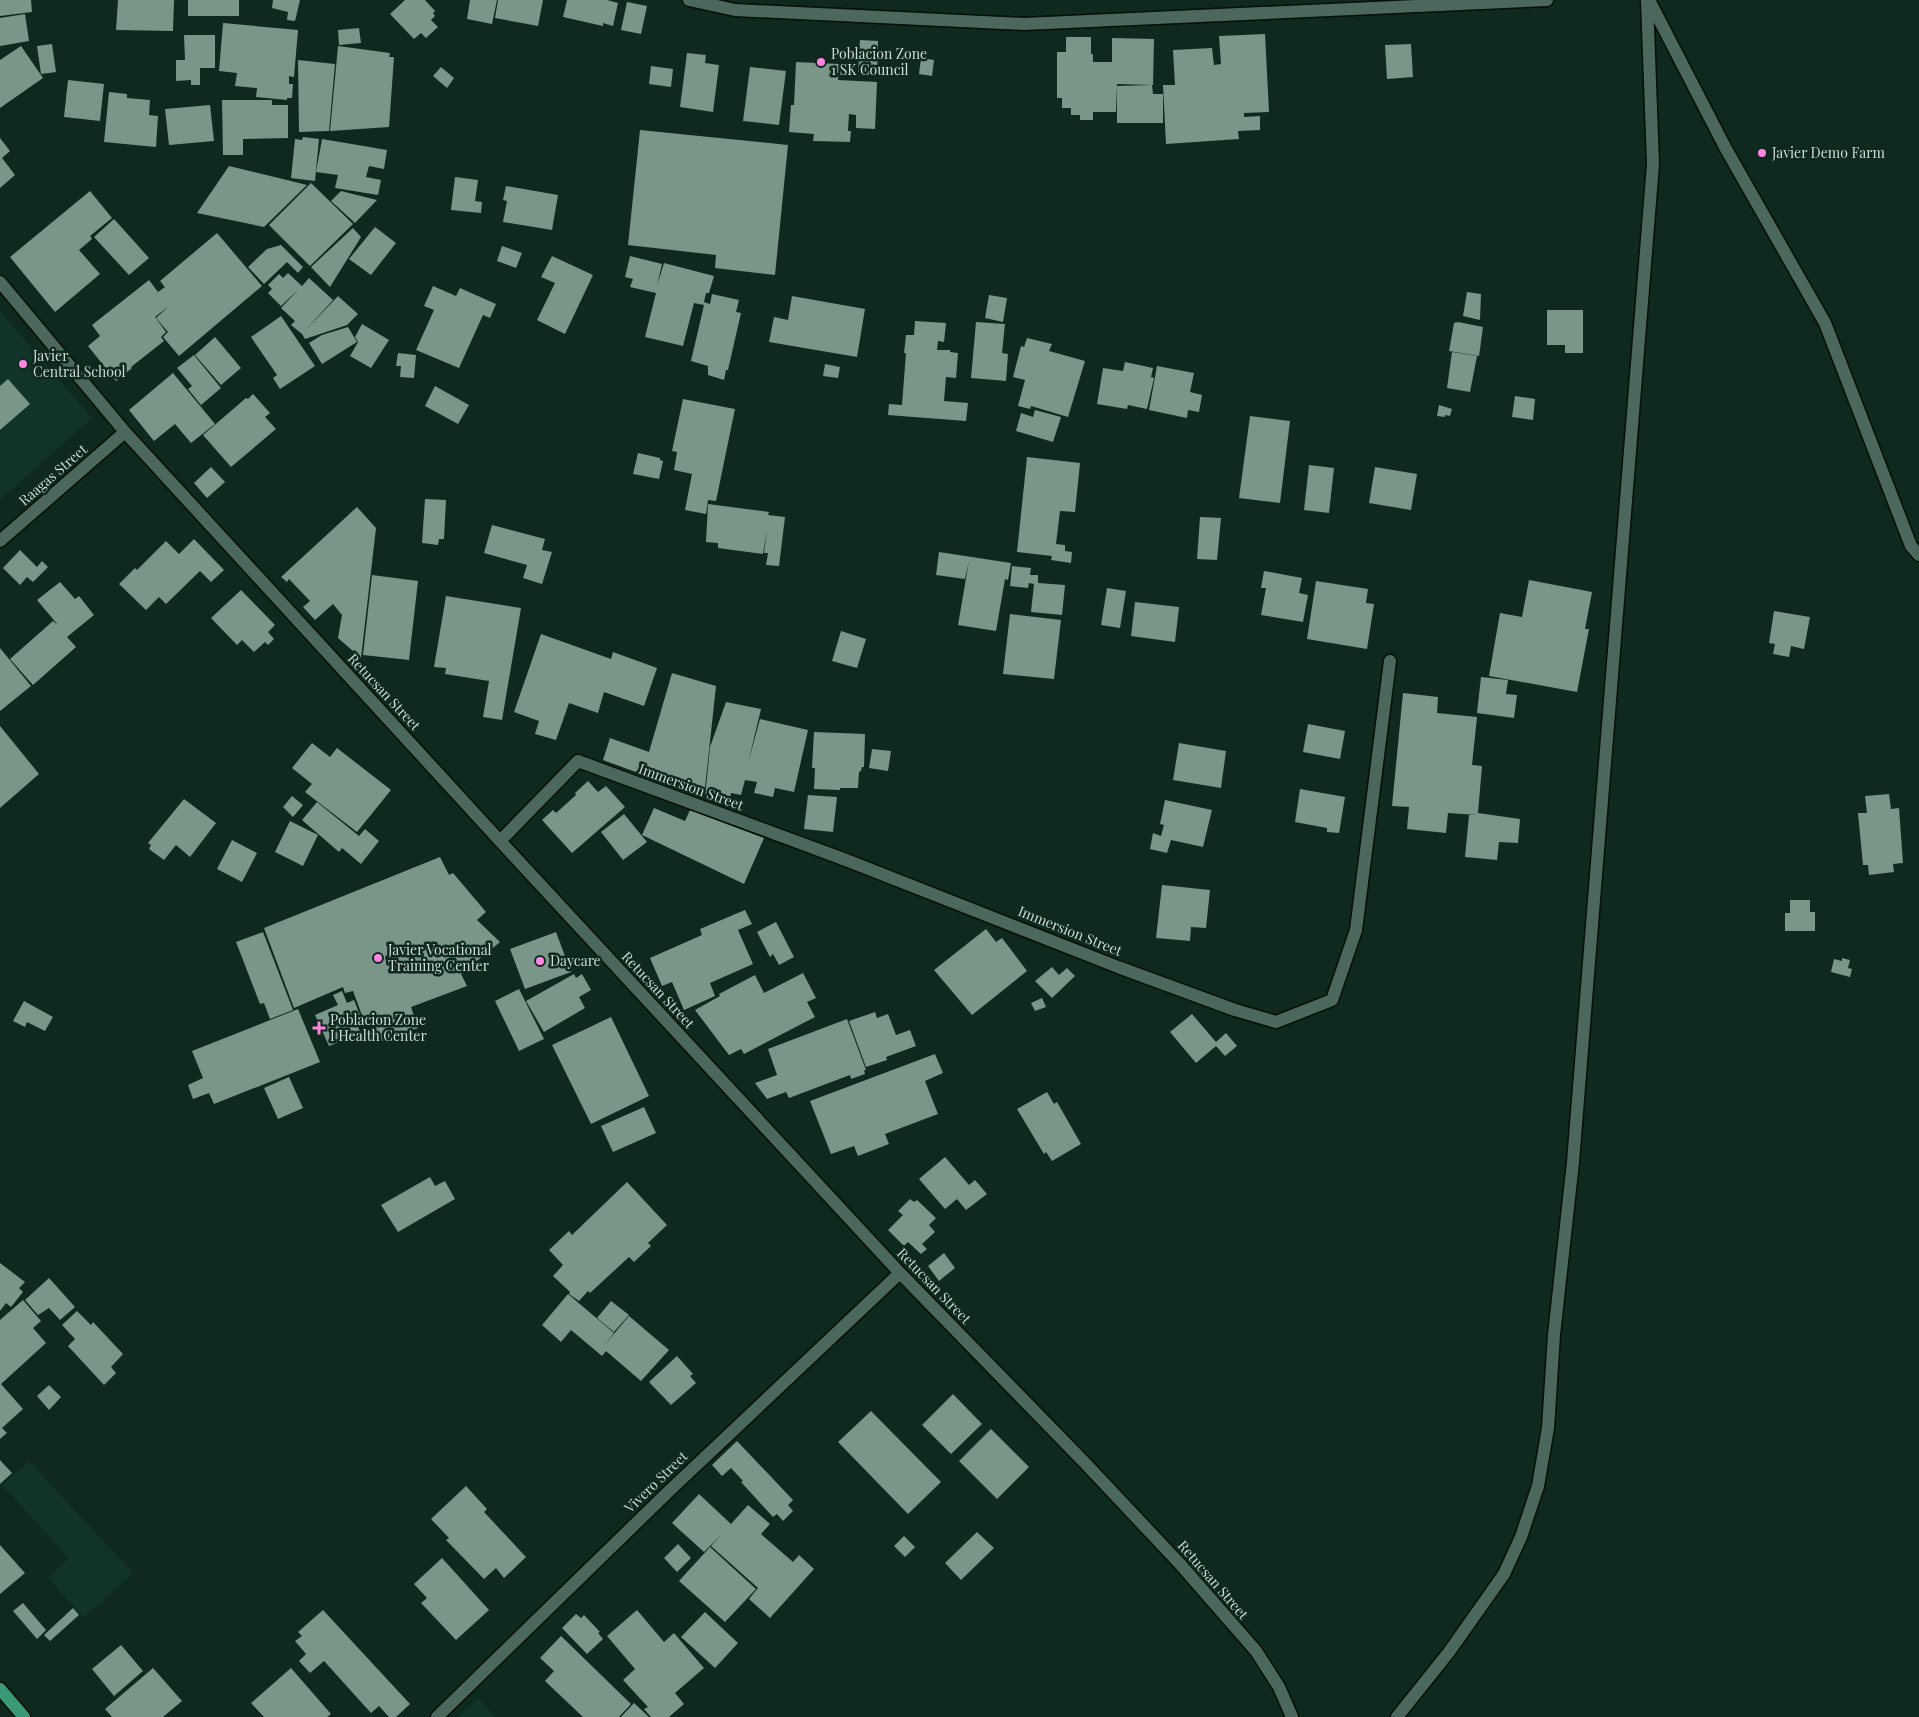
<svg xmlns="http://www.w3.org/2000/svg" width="1919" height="1717" viewBox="0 0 1919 1717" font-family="'Playfair Display',serif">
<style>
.built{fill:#123428}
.building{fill:#799689}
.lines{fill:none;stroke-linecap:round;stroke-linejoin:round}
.street-casing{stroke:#001109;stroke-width:15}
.secondary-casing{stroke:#001109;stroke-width:15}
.primary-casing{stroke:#001109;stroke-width:15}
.street{stroke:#4c675b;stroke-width:12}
.secondary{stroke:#4c675b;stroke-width:12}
.primary{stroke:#3c9978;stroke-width:12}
.poi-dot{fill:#fe85e0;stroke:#0f291f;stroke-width:2}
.labels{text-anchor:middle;stroke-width:5;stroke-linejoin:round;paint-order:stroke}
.poi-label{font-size:14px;fill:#cddcd5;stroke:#0f291f;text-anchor:start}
.street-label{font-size:14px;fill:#cddcd5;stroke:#0f291f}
</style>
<rect width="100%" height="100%" fill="#0f291f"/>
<path class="built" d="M0,311L92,418L0,500Z
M29,1461L133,1573L84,1618L48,1578L69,1558L2,1485Z
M479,1698L495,1717H458Z"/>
<path class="building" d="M0,0H31L32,12L0,16Z
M118,0H174L173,31L116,30Z
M188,0H239V16H188Z
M273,0H300L295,21L287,20L288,12L272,8Z
M405,0H425L435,11L433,13L435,16L431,20L438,27L426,38L421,33L414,39L390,14Z
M470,0H497L492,24L467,19Z
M498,0H543L538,26L495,18Z
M567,0H607L618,3L613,26L603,23V26L563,17Z
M627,2L647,6L641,34L621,30Z
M25,14L29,41L0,46V18Z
M223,23L298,30L294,77L289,76V84H293L292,98H287V100L256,97L257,88L235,86L237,73L219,71Z
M359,28L361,43L339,45L338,30Z
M1265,34L1269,112L1244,113V117L1260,116V130L1238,131L1239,139L1166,144L1163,85H1175L1173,50L1212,48L1214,65L1221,64L1219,36Z
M184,35H215V68H200V85H191V80L176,81V60H185Z
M1066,37H1091V54H1093V62H1112V38L1154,39L1153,85L1117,84L1116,112H1093V120H1080V115H1071V108H1062V98H1057V52H1066Z
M860,40L878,41L877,73L858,72Z
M52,44L56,72L41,74L37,46Z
M1411,44L1413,77L1387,79L1385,45Z
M21,46L43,78L0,108V60Z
M338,46L390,53L389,57H394L389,127L330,131Z
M687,53L706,55L705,63L719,65L713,112L680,107Z
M921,58L934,60L932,76L919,74Z
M298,60L335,64L329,131L299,132Z
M796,62L839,64L838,80L877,82L875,129L856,128V115L849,114L848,131H851L850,142L813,141L814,134L789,132L791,105H794Z
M651,66L673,69L671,87L649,84Z
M441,67L454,78L447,88L433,76Z
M750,67L786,71L779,125L743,121Z
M68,80L104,84L100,121L64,117Z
M1152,85L1153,94H1163V123H1117V86Z
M109,92L127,94V98L150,100L149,115L158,116L156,147L104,142Z
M222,100H272V105H288V138L243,139V155H223Z
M210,105L214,141L169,145L165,109Z
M640,130L788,145L775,275L715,268L716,255L628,245Z
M303,137L319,139L315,181L291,178L295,139L302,140Z
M0,138L10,151L2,158L15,175L0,188Z
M322,139L387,150L384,169L369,166L366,177L381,180L378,195L335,188L338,175L316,172Z
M229,166L307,185L264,227L197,213Z
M455,177L478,180L475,201L482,202L481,213L451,210Z
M311,183L353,224L310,266L269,225Z
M506,186L558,195L552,230L503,222L507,201L503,200Z
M90,191L112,218L90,236L92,239L79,250L100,274L55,312L10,257Z
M341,191L377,200L355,223L331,201Z
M114,219L149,258L129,275L94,237Z
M375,227L396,243L371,275L349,259Z
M353,228L361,237L330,287L311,267Z
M217,233L262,286L179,356L163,337L168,332L156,318L169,306L155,317L166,332L161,337L164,341L131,367L132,368L116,381L88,346L100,336L92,325L149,280L158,292L165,287L176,301L160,281Z
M281,245L303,267L298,273L287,262L264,284L248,267L267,249Z
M502,246L522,253L516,268L497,261Z
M552,256L593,275L565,334L537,320L555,283L541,277Z
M630,256L662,264L657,286L664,263L714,276L709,293H706L704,302L710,304L712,294L739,300L736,312L741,313L728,370H726L724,380L708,375V366L691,361L704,305L694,303L683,346L645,337L656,293L630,287L633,279L625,277Z
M288,273L302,286L309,278L333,300L302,334L291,325L295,321L281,308L299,289L281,306L268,293L272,289L268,285L279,274L283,278Z
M433,286L456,296L460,288L496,304L490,318L483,315L459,368L416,350L434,310L424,306Z
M1467,292L1481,294L1480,320L1463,316Z
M989,295L1007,298L1003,322L985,318Z
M338,296L358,314L347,325L305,339L302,334Z
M792,296L865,309L857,357L769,342L774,317L788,320Z
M1547,310H1583V353H1565V345H1547Z
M281,316L315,366L280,389L273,378L277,375L251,337Z
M915,321L946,323L944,342L938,341L937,350H950V352L958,353L956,378L946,377L944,401L968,403L966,421L888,415L889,404L902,405L906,353H904L906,335H914Z
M976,322L1005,324L1002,353L1008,354L1006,381L971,378Z
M1458,322L1483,327L1479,356L1449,351L1454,323Z
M362,324L389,340L371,368L350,356L358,342L355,337Z
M348,327L357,342L322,364L309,343L322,335Z
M215,337L241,368L221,385L195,355Z
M1027,338L1052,344L1049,351L1085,361L1068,417L1031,406L1030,409L1018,406L1025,380L1013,377L1021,346L1024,347Z
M1452,352L1477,356L1470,392L1447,388Z
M398,353L416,355L414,378L400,377L401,366H396Z
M194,355L221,388L201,405L188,389L192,386L177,368Z
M1125,362L1153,368L1151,377L1154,378L1147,409L1128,405L1127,409L1097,404L1103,368L1123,371Z
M825,364L840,367L838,378L823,376Z
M1157,366L1194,373L1190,392L1202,395L1199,412L1188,410L1187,418L1149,410Z
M173,373L215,424L191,443L175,424L154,441L129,410Z
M8,379L30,404L0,430V386Z
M435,386L469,405L458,424L425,406Z
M253,394L270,413L265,417L276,429L231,467L203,435L246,398L248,399Z
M1515,396L1535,399L1533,420L1512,417Z
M683,399L735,409L716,501L708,500L706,514L685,510L692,474L674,470L677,452L672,451Z
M1439,405L1452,409L1450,416L1445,415V417L1437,416Z
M1035,410L1061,417L1053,442L1016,431L1021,413L1033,417Z
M1250,416L1290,421L1280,503L1239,498Z
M638,453L660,458V460L663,461L659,479L633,474Z
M1027,457L1080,463L1075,512L1047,510L1060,511L1056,544L1065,545V551L1072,552L1071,563L1051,560L1052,556L1017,552Z
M1309,465L1334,468L1329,513L1304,510Z
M211,467L225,482L207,498L194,483Z
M1375,467L1417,474L1411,510L1369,503Z
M425,499L446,500L444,539H439L438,545L422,543Z
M708,504L769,512L768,515L785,517L779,566L766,565L768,553H764L767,530L763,554L718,548V543L706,542Z
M357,507L376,528L361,658L338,638L342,615L333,604L315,620L303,607L310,601L289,579L287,582L281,577Z
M1200,517L1221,518L1217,560L1197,559Z
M492,525L545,539L542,550L552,552L542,584L523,578L527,565L484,553Z
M194,539L224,570L211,582L200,571L166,604L159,597L146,610L119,584L135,568L137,570L166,541L179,554Z
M20,550L37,567L42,561L48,567L33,582L27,577L20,585L3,568Z
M939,552L1011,563L1008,580L1005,579L996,631L958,625L969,561L965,579L936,575Z
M1012,566L1031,568L1030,575H1038V583L1065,585L1062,615L1031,612L1034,584L1029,583L1028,588L1010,586Z
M1264,571L1302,578L1299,593L1308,595L1303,622L1261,615L1266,588H1261Z
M372,575L418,581L409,660L363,655Z
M1529,580L1592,592L1585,629H1589L1577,692L1489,676L1500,613L1522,617Z
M1316,581L1368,589L1366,603L1374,604L1367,649L1307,639Z
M60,582L75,599L79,596L94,615L67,637L76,647L33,685L10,659L53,621L58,625L37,600Z
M1107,588L1126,591L1120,628L1101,625Z
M241,590L275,625L268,632L274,639L268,645L265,642L254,652L242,640L237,645L211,618Z
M446,596L521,608L502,720L483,717L489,681L445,674L446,668L434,667Z
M1135,602L1179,607L1175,642L1131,636Z
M1774,611L1810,617L1804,649L1791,646L1789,657L1773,654L1775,644L1769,643Z
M1010,614L1061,620L1054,679L1003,674Z
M841,631L866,639L857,668L832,661Z
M541,634L611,659L613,652L657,668L644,706L604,692L598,713L569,703L556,740L535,734L539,721L514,712Z
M0,648L31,686L0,711Z
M672,673L716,686L704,797L603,760L610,738L649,752Z
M1481,677L1508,680L1506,694L1517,695L1514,718L1477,713Z
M1403,693L1438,697L1437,713L1477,717L1472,765L1482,766L1478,813L1520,819L1518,843L1499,842L1497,860L1465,857L1469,815H1477L1448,813L1446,833L1407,829L1409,807L1392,806Z
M726,702L761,709L748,763L760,719L808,730L794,792L775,788L773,797L754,793L757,782L745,780L741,795L731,793L729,803L705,797L710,747Z
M1308,724L1345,731L1340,759L1303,752Z
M0,726L39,774L0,808Z
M814,732L865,734L864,767H862L861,771L859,772L858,788H840V790L814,789L815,768H812Z
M312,743L330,757L337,748L391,790L357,832L305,792L312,784L292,768Z
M1179,743L1226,751L1221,788L1173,780Z
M872,749L891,751L888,771L869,768Z
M588,781L598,792L606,786L625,807L572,853L542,820L553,810L556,813L576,795L575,793Z
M1300,789L1345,797L1339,833L1327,832V828L1295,822Z
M1889,794L1891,809L1899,808L1903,863L1893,864L1894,872L1869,875L1868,865H1863L1858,813H1867L1865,796Z
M808,795L837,797L833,832L804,829Z
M292,796L303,805L293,817L283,807Z
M184,799L216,823L190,857L176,845L164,860L149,849L151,845L148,843Z
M1165,800L1212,810L1203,847L1171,840L1167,853L1150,849L1153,833L1161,836L1164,825L1160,824Z
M317,802L359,836L365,829L379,841L361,864L342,848L339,852L302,820Z
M654,808L685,821L690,810L764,838L744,884L642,835Z
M624,814L647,842L623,860L601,832Z
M290,821L318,835L303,866L275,852Z
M232,840L257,853L242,882L217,869Z
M440,857L449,875L453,873L486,912L477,920L500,942L461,974L467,986L411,1007L418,1028L379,1042L373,1023L366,1026L353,991L345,993L343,987L294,1008L264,928Z
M1162,885L1210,890L1206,928L1191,927L1190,941L1156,938Z
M1790,900H1810V912H1815V931H1785V913H1790Z
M745,910L752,924L738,930L753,964L710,983L715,996L684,1010L672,982L662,986L650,958L702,935L700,929Z
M776,922L794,957L779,965L773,954L770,957L757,932Z
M986,929L996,942L1002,938L1027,971L972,1015L934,970Z
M263,932L293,1010L270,1019L264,1003L260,1004L236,942Z
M556,932L571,972L525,989L510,949Z
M1842,958L1850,960L1848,968L1852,969L1850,977L1831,972L1834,959L1842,961Z
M1052,967L1059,975L1067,968L1075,976L1052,998L1035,981Z
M803,973L816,998L807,1002L815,1017L744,1054L741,1049L729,1055L695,1010L720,996L719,994L755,975L764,993Z
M574,974L576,978L582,974L591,990L579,997L585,1008L544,1032L526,1001Z
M519,989L544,1039L519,1051L495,1001Z
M342,991L347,1003L354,1000L364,1025L358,1027L361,1033L329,1046L315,1015L338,1005L333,995Z
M1042,998L1046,1007L1035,1011L1031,1003Z
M24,1001L53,1017L45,1031L27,1022L25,1027L13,1021Z
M298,1009L320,1062L214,1104L209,1093L193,1099L188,1085L203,1078L192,1051Z
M875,1012L877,1018L888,1014L896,1035L910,1030L916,1046L886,1057L887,1060L866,1067L849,1021Z
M1192,1014L1216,1042L1226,1033L1237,1046L1225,1056L1216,1046L1196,1063L1170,1032Z
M611,1017L649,1096L591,1124L552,1045Z
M847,1019L866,1070H864L865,1074L851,1079L850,1075L789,1098L786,1092L767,1099L755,1083L777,1075L768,1049Z
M935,1054L943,1073L925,1081L938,1114L885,1134L889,1144L858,1156L854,1146L831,1154L810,1101Z
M289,1077L303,1108L278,1119L264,1088Z
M1047,1092L1054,1104L1057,1102L1081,1144L1052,1161L1046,1152L1044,1154L1017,1109Z
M644,1107L656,1133L613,1152L601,1126Z
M945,1157L969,1185L975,1180L987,1194L966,1210L957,1199L945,1209L919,1179Z
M430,1177L435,1186L445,1181L455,1199L398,1232L381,1205Z
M627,1182L667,1225L648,1243L651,1246L634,1262L629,1257L590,1293L588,1291L579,1301L569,1294L570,1292L553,1276L563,1265L549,1250L569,1231L572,1235Z
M910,1199L914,1202L917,1200L936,1218L929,1225L935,1232L922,1244L927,1249L921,1254L908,1242L904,1246L888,1230L903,1215L898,1211Z
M944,1253L955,1268L939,1281L928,1266Z
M0,1263L25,1282L19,1288L23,1292L11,1307L6,1303L0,1311Z
M49,1278L75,1307L60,1320L49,1308L38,1315L25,1300Z
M568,1294L614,1333L602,1348L629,1316L669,1350L641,1381L606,1351L602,1356L571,1330L561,1342L542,1325Z
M23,1300L41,1321L33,1328L46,1343L1,1384L23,1409L2,1428L7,1433L0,1439V1320Z
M611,1301L629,1315L614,1332L597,1318Z
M77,1311L91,1325L93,1322L123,1354L111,1367L116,1373L104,1385L68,1346L75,1339L62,1325Z
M677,1356L693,1374L690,1376L696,1383L671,1405L649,1382Z
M49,1385L61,1397L49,1410L37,1396Z
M953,1394L982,1424L951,1454L922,1425Z
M871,1411L941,1482L908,1514L838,1442Z
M991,1429L1029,1467L997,1499L959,1461Z
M737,1441L793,1500L788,1505L793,1511L783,1521L777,1514L773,1517L741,1482L743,1481L731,1468L722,1476L712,1465Z
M0,1460L12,1473L0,1484Z
M466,1486L487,1509L484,1512L526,1557L504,1578L496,1568L484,1579L446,1540L449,1538L431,1519Z
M699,1494L731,1524L748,1505L770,1524L761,1534L793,1562L799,1555L814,1569L770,1618L749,1599L758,1588L711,1546L722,1534L704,1552L672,1523Z
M977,1532L994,1548L961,1580L945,1563Z
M904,1536L915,1547L905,1557L894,1546Z
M678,1544L691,1558L677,1572L664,1558Z
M0,1545L25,1573L0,1594Z
M710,1547L756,1589L725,1622L679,1581Z
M442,1558L489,1610L456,1640L421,1603L427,1598L414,1584Z
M23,1603L46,1630L37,1639L13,1611Z
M73,1608L79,1615L50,1641L44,1635Z
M323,1610L410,1704L396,1717H389L379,1706L371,1713L324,1661L310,1673L299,1661L306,1654L295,1641L302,1636L298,1632Z
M637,1610L664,1642L674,1633L704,1668L675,1693L684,1704L669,1717H651L644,1709L648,1707L623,1680L635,1669L607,1636Z
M705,1612L738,1643L715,1668L681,1637Z
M576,1614L581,1618L584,1615L600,1632L598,1633L603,1639L587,1654L562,1628Z
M561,1636L631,1704L619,1717H583L545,1681L554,1671L540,1658Z
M121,1645L143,1671L114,1696L92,1669Z
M153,1668L182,1701L163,1717H112L105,1709Z
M291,1668L331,1714L327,1717H264L251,1703Z
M634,1703L649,1717H621Z"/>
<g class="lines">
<g class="street-casing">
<path id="street" d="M1649,0L1726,149L1825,323L1911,546L1919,555
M0,282L125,432L500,841L900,1273L1086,1464L1180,1564L1256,1651L1279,1687L1292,1717
M0,541L125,432
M500,841L578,761L846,860L1118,967L1235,1010L1276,1022L1332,1000L1356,930L1390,661
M437,1717L668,1492L900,1273
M1397,1717L1449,1652L1504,1574L1521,1537L1538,1486L1548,1428L1554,1335L1573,1162L1653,164L1647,0"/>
</g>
<g class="secondary-casing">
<path id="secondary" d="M689,0L735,10L1024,24L1547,0"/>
</g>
<g class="primary-casing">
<path id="primary" d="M0,1689L24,1717"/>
</g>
<use href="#street" class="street"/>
<use href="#secondary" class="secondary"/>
<use href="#primary" class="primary"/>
</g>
<g class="poi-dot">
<circle cx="821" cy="62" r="5"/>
<circle cx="1762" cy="153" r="5"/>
<circle cx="23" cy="364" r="5"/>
<circle cx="378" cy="958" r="5"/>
<circle cx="540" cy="961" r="5"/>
<path d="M316.5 1020.5h5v5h5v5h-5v5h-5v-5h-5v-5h5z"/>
</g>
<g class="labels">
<g class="poi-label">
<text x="831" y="59">Poblacion Zone<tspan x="831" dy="16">1 SK Council</tspan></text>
<text x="1772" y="158">Javier Demo Farm</text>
<text x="33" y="361">Javier<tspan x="33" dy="16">Central School</tspan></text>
<text x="388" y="955">Javier Vocational<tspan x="388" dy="16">Training Center</tspan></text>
<text x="550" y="966">Daycare</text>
<text x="330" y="1025">Poblacion Zone<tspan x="330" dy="16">I Health Center</tspan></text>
</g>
<g class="street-label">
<text transform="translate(53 475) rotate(-41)" y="5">Raagas Street</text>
<text transform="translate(384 692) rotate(47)" y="5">Retucsan Street</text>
<text transform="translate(691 787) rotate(20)" y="5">Immersion Street</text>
<text transform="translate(1070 931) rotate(22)" y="5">Immersion Street</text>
<text transform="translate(658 990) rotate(47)" y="5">Retucsan Street</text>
<text transform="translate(934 1286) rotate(46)" y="5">Retucsan Street</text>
<text transform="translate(656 1482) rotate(-44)" y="5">Vivero Street</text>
<text transform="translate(1213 1580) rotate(49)" y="5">Retucsan Street</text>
</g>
</g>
</svg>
